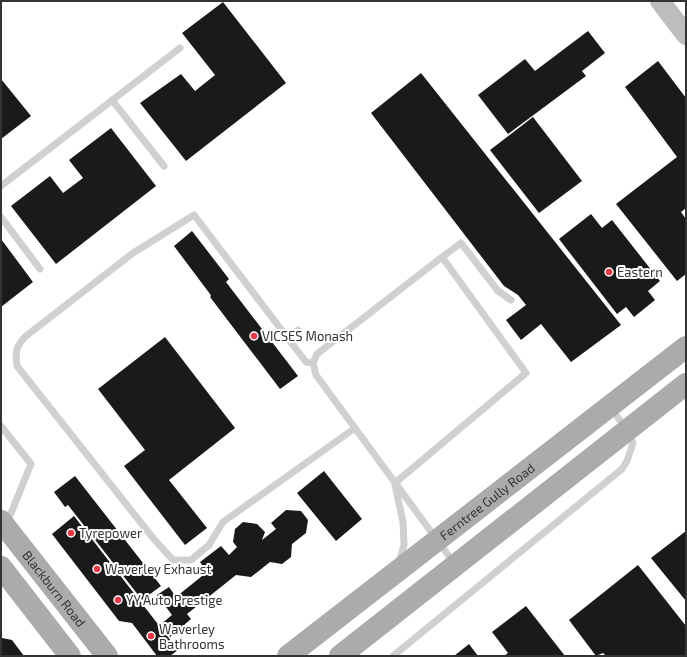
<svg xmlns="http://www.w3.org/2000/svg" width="687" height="657" viewBox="0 0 687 657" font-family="'Exo 2',sans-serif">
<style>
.building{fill:#1a1a1a}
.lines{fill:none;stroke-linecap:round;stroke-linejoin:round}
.lane{stroke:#d0d0d0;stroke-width:7}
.secondary{stroke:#bdbdbd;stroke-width:20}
.primary{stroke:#ababab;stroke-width:22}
.poi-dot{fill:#e63946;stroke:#fff;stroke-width:1.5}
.labels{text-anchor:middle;stroke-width:4;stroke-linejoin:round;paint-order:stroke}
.poi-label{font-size:13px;fill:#333;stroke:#fff;text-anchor:start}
.street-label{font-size:13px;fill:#333;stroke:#fff}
</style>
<rect width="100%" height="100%" fill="#fff"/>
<path class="building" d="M223,2L286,83L186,161L140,103L181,74L195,91L215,75L182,33Z
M588,31L605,53L582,71L586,76L508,134L478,95L525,59L535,71Z
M658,61L686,98V208L681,212L686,219V274L677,281L616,204L677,157L625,87Z
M421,73L621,325L571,362L541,324L521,340L506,320L526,305L518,295L504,286L371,113Z
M1,79L31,116L1,139Z
M533,117L582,181L539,213L490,150Z
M111,128L156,186L56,264L11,206L50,176L63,193L83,178L69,160Z
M591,214L602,228L612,220L660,281L648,291L655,300L634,317L626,307L617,314L559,239Z
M192,231L229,279L226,282L298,376L280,389L210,297L211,296L210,294L174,246Z
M1,239L33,282L1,307Z
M165,337L235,428L169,480L207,528L185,545L124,466L145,450L98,389Z
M324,471L362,519L336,541L297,493Z
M75,476L161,586L142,600L68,505L65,507L54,492Z
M286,510L301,511L308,520L306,533L292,544L291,557L282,564L270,562L251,577L236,575L187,614L191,619L170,637L160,625L172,615L157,595L169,587L176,597L207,572L200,562L221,546L229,555L237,547L233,542L235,529L243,522L257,524L265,532L262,540L276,529L271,523Z
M74,516L178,650L170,656H157L132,623L119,621L52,534Z
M686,531V601L651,558Z
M638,565L686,626V656H606L603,653L596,656L569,620Z
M526,606L565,656H504L508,653L492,632Z
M2,638L12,640L24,656H1Z
M469,644L478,656H454Z"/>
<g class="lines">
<path class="lane" d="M112,100L164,166
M1,186L180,48
M1,217L40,269
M442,257L461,243L498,291L511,300
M288,338L298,330
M313,363L306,362L194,215L133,253L26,336C16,346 15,352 17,366L153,538L173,560H191L209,545L223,522L355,428
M1,426L31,464L7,523
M395,483L526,373L442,257L317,354L313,363L316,375L454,563
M395,485L403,522L404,545L399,563
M393,656L622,469L627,461L633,443L627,430L611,408"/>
<path class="secondary" d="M660,1L686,35"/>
<g class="primary">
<path id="s1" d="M1,521L107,656"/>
<path d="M1,567L70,656"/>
<path id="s2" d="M288,656L686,347"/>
<path d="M340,656L686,384"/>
</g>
</g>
<g class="poi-dot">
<circle cx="609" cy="272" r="4"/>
<circle cx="254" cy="336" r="4"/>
<circle cx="71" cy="533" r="4"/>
<circle cx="97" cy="569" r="4"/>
<circle cx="118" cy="600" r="4"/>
<circle cx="151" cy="636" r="4"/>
</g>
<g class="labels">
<g class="poi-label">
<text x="617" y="277">Eastern</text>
<text x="262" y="341">VICSES Monash</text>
<text x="79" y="538">Tyrepower</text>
<text x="105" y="574">Waverley Exhaust</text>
<text x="126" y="605">YY Auto Prestige</text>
<text x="159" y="634">Waverley<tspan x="159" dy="15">Bathrooms</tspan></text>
</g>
<g class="street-label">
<text dy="5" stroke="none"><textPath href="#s2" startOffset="252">Ferntree Gully Road</textPath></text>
<text dy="5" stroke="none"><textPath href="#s1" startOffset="86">Blackburn Road</textPath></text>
</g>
</g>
<rect width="687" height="657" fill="none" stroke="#333333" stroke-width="4"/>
</svg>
